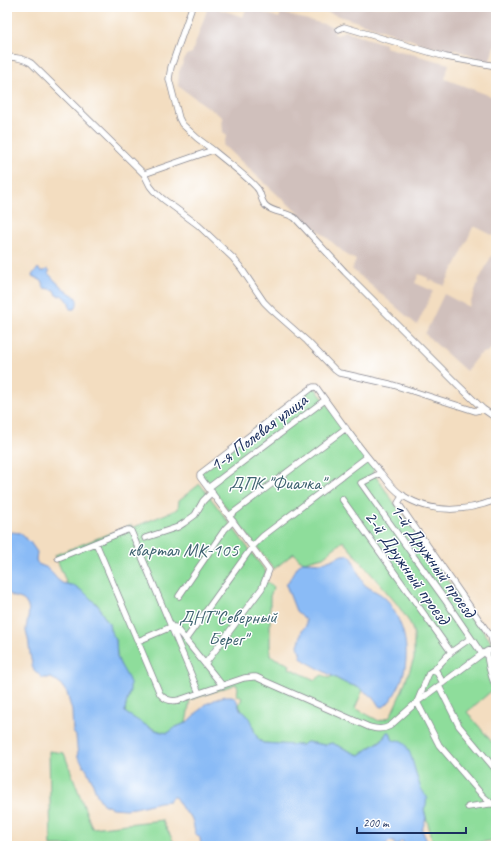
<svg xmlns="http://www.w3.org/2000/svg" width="503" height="853" viewBox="0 0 503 853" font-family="Caveat,sans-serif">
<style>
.industrial{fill:#d0c0bc}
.green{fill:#8edd9b;stroke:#54867c}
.water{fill:#8abbf6;stroke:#5275aa}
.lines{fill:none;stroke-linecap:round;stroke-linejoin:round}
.minor-casing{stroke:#87868f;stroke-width:7}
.minor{stroke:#fff;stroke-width:5.5}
.labels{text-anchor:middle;stroke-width:3;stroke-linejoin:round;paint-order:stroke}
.street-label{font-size:19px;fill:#1b2f5e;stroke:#fff}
.park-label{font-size:19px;fill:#3e6370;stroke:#fff}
</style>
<rect width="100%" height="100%" fill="#fff"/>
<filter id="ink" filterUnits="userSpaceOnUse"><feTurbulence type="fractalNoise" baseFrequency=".025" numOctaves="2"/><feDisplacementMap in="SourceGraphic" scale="8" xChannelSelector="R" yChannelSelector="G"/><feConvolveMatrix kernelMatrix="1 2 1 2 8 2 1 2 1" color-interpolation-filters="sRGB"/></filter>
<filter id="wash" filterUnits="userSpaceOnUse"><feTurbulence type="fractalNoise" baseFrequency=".012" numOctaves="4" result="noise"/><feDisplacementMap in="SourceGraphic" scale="16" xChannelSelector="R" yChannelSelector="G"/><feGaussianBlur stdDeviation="0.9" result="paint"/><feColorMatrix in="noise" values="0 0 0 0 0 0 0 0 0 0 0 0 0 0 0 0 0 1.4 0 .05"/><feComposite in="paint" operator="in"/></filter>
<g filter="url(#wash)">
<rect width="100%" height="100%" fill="#f3ddc0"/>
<path class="industrial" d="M208,7H213L243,17L247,7H248L279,18L281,13L335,27L334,34L338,35L344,31L385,44V47L449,64L445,79L496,98V149L494,156L496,157V237L476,227H473L460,256L444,286L431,280L429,281H428V278L419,274L415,283L433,291L417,325L352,269L356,260L348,256L279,196L223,145L227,135L223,132L222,117L178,86L179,72L186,55L192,53Z
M312,7H496V46H494L490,61H488L453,49L451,53Z
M492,255L496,257V349H491L487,352L482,353L476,358L466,371L425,334L444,294L469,307L479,280Z"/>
<path class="green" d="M313,385L375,469L372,471L496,649V687L467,712L496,747V840L457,846H434L424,809C430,796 423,795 419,785C417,778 416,771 413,764C410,755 402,747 397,740L394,741L392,739L391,735H385C381,742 374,744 368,749C365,751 363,753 360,755L356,754L332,743L325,745L307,742L302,745H294L263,743C255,738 254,728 250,720C247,714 241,711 239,705L242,698L237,695L238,688L236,684L190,700L186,723L176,727L168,733C157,732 133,720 125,712L126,705L122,669L117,657L116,640L110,630L109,624L101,612L100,608L96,603L79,589L75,586L67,584L55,555L131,525L132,528L178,509L179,500L200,484L266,572L263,579L274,587L270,596V656L290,665L289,668L315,680L322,675L329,678L332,676C336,678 340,681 344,682C350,685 357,686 363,690L355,708L379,721L390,717L401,693L414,659V634L410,623L397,604L343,541L323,557L304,562L299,559L294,553L274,569L198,471Z
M49,751L64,753L92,828L162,820L176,846H51Z"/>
<path class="water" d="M38,268L41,271H45L47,269L50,271L48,273C54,280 61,287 68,292C71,294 74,295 76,298C78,301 77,304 76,308L74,309H70L69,302L67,301L65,298L61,295L59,296L56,295L54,290L44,288L42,281L32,276C33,272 36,272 38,268Z
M12,532L20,533L30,542L37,552L36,560L38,564L48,568L57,579L62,583L75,586L85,593L100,608L101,612L109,624L110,630L116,640L117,657L120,664L128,678L130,683V690L125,709V712L127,714C140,721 153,732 168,733L176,727L186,723L206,704L219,698L225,696H232C239,700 237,704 240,709C243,712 247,714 249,718C254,726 254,738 263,743L294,745H302L307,742L325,745L332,743L356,754L360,755L368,749L379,742L383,739L387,732H390C391,734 391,737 392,739C394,743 400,737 405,744C413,756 414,770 419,783C420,788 424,793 427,797L426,805L424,809L426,818L422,830L429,846H404L402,840L398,845L395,846L394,842L390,841L385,846H201L200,838L195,833L193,822L191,817L184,811L175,797H172L169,801L159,802L135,808L125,809L112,808L103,804L97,795L91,778L86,769L78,757L76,736L73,732L72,711L67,693L59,682L51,678H42C37,672 34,672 31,664L32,662C30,657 30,652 29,646C29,641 27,636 26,631C26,622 32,611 26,603C23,598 17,598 12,596C10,594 9,593 7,592V535Z
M342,555H348L352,557C354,563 360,580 365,585C371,590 379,592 385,598C389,601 391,607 394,611C406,632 410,655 402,679C399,687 391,703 383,707L379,706L374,698L361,689L355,686L345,683L305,661L301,657L298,645L300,640L302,630L306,626V620L296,611L286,585L298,566L302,562L321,563L331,560Z"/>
</g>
<g filter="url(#ink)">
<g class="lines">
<g class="minor-casing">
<path id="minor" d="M192,7L171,67L169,79L179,118L182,124L197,138L213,150
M339,29L344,27L446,57L496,66
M7,57C16,57 23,58 31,63L144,174L150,186L154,191L163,199L198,225L233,258L241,268L264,302L272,310L307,341L335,370L339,373L345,374L390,384L406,389L475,411L483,409
M144,174L213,150C227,162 244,174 256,187C262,192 260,201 266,206C274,213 286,212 295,218L345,272L458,385L483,409L496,418
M381,473L361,483L445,600L482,654
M208,488L325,400
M403,495L398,503L491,637L494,649
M342,499L451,652
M229,516L346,428
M145,538L178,527L184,523L195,515L203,501L212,492
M96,543L160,694C165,700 171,702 179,700L244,678L253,677H256L269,683L369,727C377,729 383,730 390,726L417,702L482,654L487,651L496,649
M58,558L127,530H130L131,531L199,693
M179,596L225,529L233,521
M471,638L451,652L435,669L429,673L417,702L439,745L483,796L492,804
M186,639L252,547L263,536L367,457
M138,641L171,627H175L222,685
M487,651C487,665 491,676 496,688
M205,664L262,588L269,570L200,477V474L313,387H316C337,416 357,446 381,473C387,481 393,489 402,495C431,514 465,512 496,500
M435,669L443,683
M439,686L459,726L496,770
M468,807L496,803"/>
</g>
<use href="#minor" class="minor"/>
</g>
</g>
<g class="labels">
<g class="street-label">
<text transform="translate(258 432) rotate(-37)" y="7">1-я Полевая улица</text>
<text transform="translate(434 560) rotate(55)" y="7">1-й Дружный проезд</text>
<text transform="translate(408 567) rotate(55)" y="7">2-й Дружный проезд</text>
</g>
<g class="park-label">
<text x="277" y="489">ДПК "Фиалка"</text>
<text x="183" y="556">квартал МК-105</text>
<text x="228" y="623">ДНТ"Северный<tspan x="228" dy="22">Берег"</tspan></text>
</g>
</g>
<rect width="503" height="853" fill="none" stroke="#fff" stroke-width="24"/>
<path d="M357 827v6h109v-6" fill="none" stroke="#1b2f5e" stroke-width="2"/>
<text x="363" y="827" font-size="12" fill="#1b2f5e" stroke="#ffffff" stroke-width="3" paint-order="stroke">200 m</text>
</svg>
